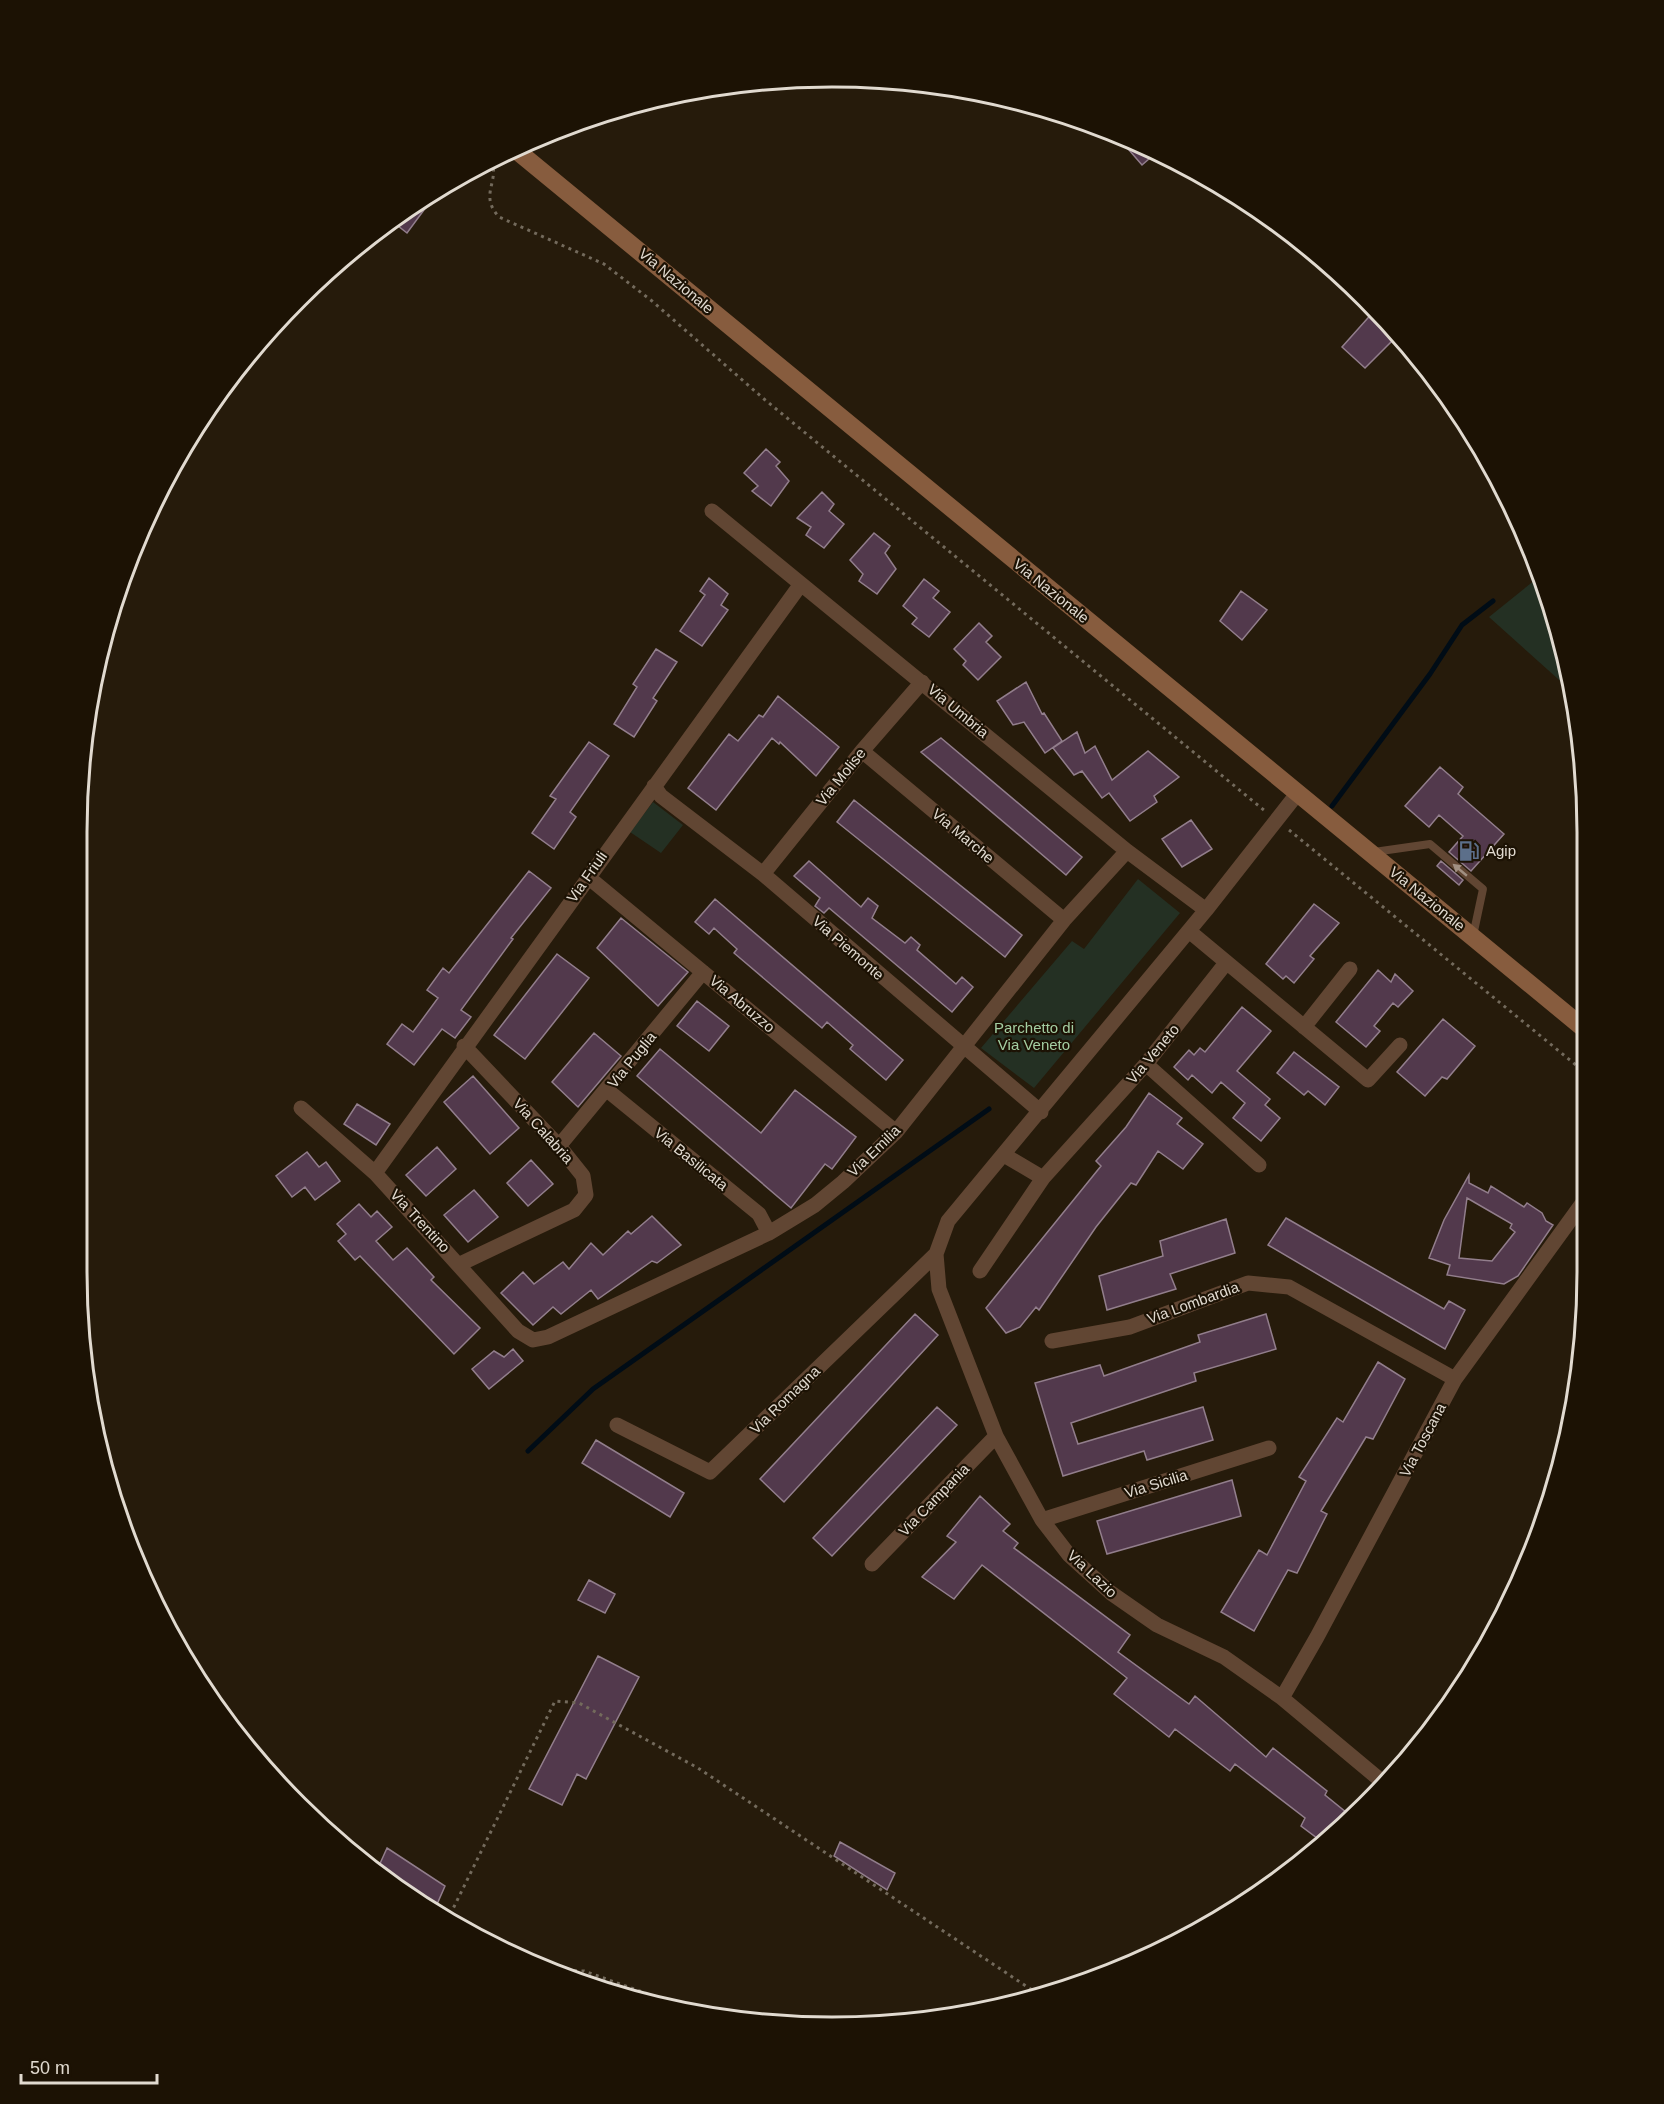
<svg xmlns="http://www.w3.org/2000/svg" width="1664" height="2104" viewBox="0 0 1664 2104" font-family="Helvetica,sans-serif">
<style>
.green{fill:#243023}
.lines{fill:none;stroke-linecap:round;stroke-linejoin:round}
.stream{stroke:#000c16;stroke-width:5}
.building{fill:#52394c;stroke:#927e8c;stroke-width:1.5;fill-rule:evenodd}
.path{stroke:#736a5c;stroke-width:3;stroke-dasharray:3 4.5;stroke-linecap:butt}
.service{stroke:#614633;stroke-width:8}
.minor{stroke:#614633;stroke-width:15}
.secondary{stroke:#875c3e;stroke-width:18}
.oneway{fill:#a19082}
.labels{text-anchor:middle;stroke-width:4.5;stroke-linejoin:round;paint-order:stroke}
.street-label{font-size:15px;fill:#e1dad0;stroke:#1c1204}
.poi-label{font-size:15px;fill:#e1dad0;stroke:#1c1204;text-anchor:start}
.park-label{font-size:15px;fill:#a4cea2;stroke:#1c1204}
.rim{fill:none;stroke:#e1dad0;stroke-width:3}
</style>
<rect width="100%" height="100%" fill="#261b0b"/>
<path class="green" d="M1535,580L1548,594L1567,687L1489,617Z
M653,802L683,825L661,853L630,832Z
M1138,879L1180,913L1034,1088L981,1048L1072,941L1084,949Z"/>
<g class="lines">
<path class="stream" d="M1332,806L1430,674L1462,625L1493,601
M528,1451L593,1389L989,1109"/>
</g>
<path class="building" d="M1116,135L1144,146L1158,151L1142,165Z
M433,193L435,195L407,233L393,222Z
M1375,310L1400,333L1365,368L1342,347Z
M766,449L780,462L776,466L789,481L771,506L752,491L758,486L744,473Z
M822,492L834,504L829,511L844,524L824,548L806,535L811,527L797,518Z
M874,533L890,546L885,553L896,569L877,594L859,581L863,574L850,560Z
M709,578L728,594L721,605L728,610L702,646L680,631L705,595L700,591Z
M924,579L939,591L933,598L950,612L929,637L912,624L917,618L903,606Z
M1241,591L1267,610L1242,640L1220,621Z
M979,623L992,636L986,642L1001,657L978,680L963,665L966,661L954,649Z
M656,649L677,662L653,698L657,701L634,737L614,724L637,687L633,684Z
M1026,682L1042,714L1044,713L1062,741L1045,753L1024,722L1013,725L997,701Z
M778,696L839,747L816,776L780,742L779,744L772,738L716,810L688,788L729,734L738,741L759,715L763,717Z
M1077,732L1085,753L1095,746L1112,780L1148,751L1179,777L1154,796L1157,802L1130,821L1109,793L1102,798L1082,771L1074,775L1053,748Z
M941,738L1082,857L1066,875L921,752Z
M589,742L609,756L570,812L576,817L554,849L532,833L556,799L550,796Z
M1440,767L1463,787L1458,794L1504,834L1471,871L1449,852L1463,836L1439,815L1429,827L1405,806Z
M854,800L1022,935L1005,957L837,822Z
M1191,820L1212,849L1182,867L1162,839Z
M809,861L861,907L868,898L878,906L872,918L905,943L911,937L920,945L917,950L956,984L962,977L973,987L952,1012L829,908L824,913L815,906L820,898L794,876Z
M1441,861L1463,880L1459,885L1437,866Z
M529,871L551,888L511,938L513,939L461,1010L471,1017L455,1038L442,1029L414,1065L387,1044L402,1024L413,1032L438,998L427,990L443,968L449,973Z
M715,899L903,1060L886,1080L850,1049L853,1045L827,1022L822,1028L734,953L737,949L714,928L709,934L695,922Z
M1314,904L1339,923L1310,956L1314,959L1294,983L1286,976L1283,979L1266,964Z
M621,918L688,972L658,1006L597,948Z
M557,954L589,978L525,1059L494,1035Z
M1378,970L1391,982L1395,974L1413,991L1398,1007L1393,1003L1374,1026L1380,1031L1366,1047L1336,1022Z
M697,1001L729,1026L709,1051L677,1026Z
M1242,1007L1271,1031L1237,1071L1270,1099L1265,1105L1280,1118L1261,1141L1233,1118L1245,1103L1221,1082L1212,1093L1192,1075L1188,1080L1174,1067L1189,1050L1194,1055L1200,1048L1205,1052Z
M1443,1019L1475,1046L1447,1079L1442,1077L1425,1096L1397,1072Z
M594,1033L621,1056L578,1107L552,1082Z
M660,1049L761,1133L795,1090L856,1137L832,1169L825,1164L791,1208L637,1076Z
M1294,1052L1339,1087L1325,1105L1308,1091L1304,1095L1277,1073Z
M473,1076L519,1128L490,1154L444,1102Z
M1149,1093L1182,1118L1177,1124L1203,1144L1183,1169L1158,1151L1136,1185L1131,1183L1096,1227L1039,1310L1036,1307L1020,1327L1006,1333L986,1308L1101,1166L1096,1161L1126,1127Z
M357,1104L390,1124L376,1145L344,1124Z
M437,1147L456,1169L426,1196L406,1175Z
M307,1152L319,1167L326,1162L340,1181L315,1200L305,1187L292,1197L276,1176Z
M531,1160L553,1184L528,1206L507,1183Z
M1469,1175V1183L1488,1193L1491,1186L1524,1207L1527,1203L1542,1213L1546,1221L1553,1225L1518,1276L1504,1284L1447,1275L1450,1265L1429,1258L1444,1220ZM1467,1198L1512,1224L1510,1228L1515,1232L1492,1261L1459,1258Z
M474,1190L498,1217L468,1242L444,1215Z
M359,1204L371,1217L377,1211L392,1227L376,1241L393,1260L407,1248L434,1277L431,1280L480,1328L454,1354L360,1256L355,1260L338,1241L346,1234L337,1224Z
M652,1216L681,1245L657,1263L652,1261L598,1299L591,1290L561,1314L553,1307L533,1325L501,1293L523,1272L534,1284L563,1262L569,1269L591,1243L603,1255L628,1231L631,1234Z
M1286,1218L1444,1309L1449,1301L1465,1310L1445,1349L1268,1245Z
M1226,1219L1235,1253L1170,1274L1176,1289L1107,1310L1099,1276L1163,1256L1160,1241Z
M915,1314L938,1335L784,1502L760,1479Z
M1266,1314L1276,1349L1194,1373L1196,1381L1071,1423L1078,1444L1203,1407L1213,1440L1147,1460L1144,1451L1063,1476L1035,1383L1100,1365L1104,1376L1200,1342L1198,1335Z
M513,1349L523,1361L489,1389L472,1369L494,1351L504,1357Z
M1378,1362L1405,1379L1373,1439L1366,1437L1321,1511L1327,1514L1297,1573L1288,1570L1254,1631L1221,1612L1259,1550L1267,1555L1306,1481L1299,1477L1337,1418L1343,1422Z
M937,1407L957,1425L832,1556L813,1538Z
M596,1440L684,1493L670,1517L582,1463Z
M1232,1480L1241,1516L1107,1554L1097,1521Z
M980,1496L1010,1524L1003,1531L1018,1543L1014,1548L1130,1635L1118,1652L1189,1704L1195,1696L1266,1757L1273,1748L1327,1791L1325,1795L1352,1817L1321,1841L1301,1826L1305,1818L1235,1764L1230,1771L1175,1729L1169,1737L1114,1694L1127,1678L982,1565L954,1599L922,1577L956,1542L947,1536Z
M589,1580L615,1594L605,1613L578,1600Z
M598,1656L639,1677L586,1779L577,1774L562,1805L529,1789Z
M840,1842L895,1873L887,1890L834,1856Z
M387,1848L445,1886L434,1911L378,1868Z"/>
<g class="lines">
<path class="path" d="M492,161C499,183 479,195 499,217L604,264L652,301L764,399L1265,811
M1289,830L1587,1074
M447,1921L555,1701L579,1703L698,1768L1041,1996
M559,1970L584,1971L687,2008"/>
<path class="service" d="M1374,852L1430,844L1483,889L1473,936"/>
<path class="minor" d="M712,511L1127,851L1206,910
M862,751L1064,920
M654,786L661,796L763,874L1041,1112
M763,874L862,751L922,682
M588,877L896,1132
M1189,931L1368,1080L1400,1045
M1304,1027L1350,969
M1146,1064L1259,1165
M607,1090L759,1214L769,1233
M301,1108L375,1173L518,1331L533,1340L548,1337L769,1233L815,1205L843,1182L896,1132L1064,920L1127,851
M559,1146L703,972
M1004,1155L1043,1178L1146,1064L1226,963
M375,1173L801,584
M936,1254L939,1289L996,1436L1042,1520L1069,1555L1111,1593L1157,1625L1224,1657L1282,1698L1385,1784
M460,1264L574,1210L586,1195L583,1176L559,1146L464,1046
M980,1271L1043,1178
M1052,1341L1130,1327L1248,1283L1289,1287L1455,1379
M617,1425L710,1472L936,1254L948,1221L1206,910L1297,794
M1042,1520L1269,1448
M872,1564L996,1436
M1282,1698L1317,1637L1455,1379L1587,1197"/>
<path class="secondary" d="M516,150L1587,1031"/>
</g>
<defs><path id="oneway-solid" d="M-6-.8H1V-3.2L6.5 0L1 3.2V.8H-6Z" transform="scale(1.5)"/></defs>
<use class="oneway" href="#oneway-solid" transform="translate(1460 870) rotate(-140)"/>
<defs>
<g id="fuel-bare" transform="scale(1.62)"><path d="M-5.5-6h7V0h2V4h1.3V-2.5L3-4.5l.8-.8L6-3V5H2.5V1h-1V6h-7ZM-4.2-4.7v3.2H.2V-4.7Z" fill="#5c6f8a" stroke="#1c1204" stroke-width="2.5" paint-order="stroke"/></g>
</defs>
<g fill-rule="evenodd">
<use href="#fuel-bare" x="1469" y="851"/>
</g>
<g class="labels">
<g class="street-label">
<text transform="translate(676 281) rotate(40)" y="5">Via Nazionale</text>
<text transform="translate(1051 591) rotate(39)" y="5">Via Nazionale</text>
<text transform="translate(958 711) rotate(40)" y="5">Via Umbria</text>
<text transform="translate(841 777) rotate(-51)" y="5">Via Molise</text>
<text transform="translate(963 836) rotate(40)" y="5">Via Marche</text>
<text transform="translate(587 877) rotate(-55)" y="5">Via Friuli</text>
<text transform="translate(1427 899) rotate(39)" y="5">Via Nazionale</text>
<text transform="translate(848 948) rotate(41)" y="5">Via Piemonte</text>
<text transform="translate(742 1004) rotate(40)" y="5">Via Abruzzo</text>
<text transform="translate(1153 1054) rotate(-50)" y="5">Via Veneto</text>
<text transform="translate(632 1060) rotate(-51)" y="5">Via Puglia</text>
<text transform="translate(543 1131) rotate(48)" y="5">Via Calabria</text>
<text transform="translate(874 1151) rotate(-44)" y="5">Via Emilia</text>
<text transform="translate(691 1159) rotate(39)" y="5">Via Basilicata</text>
<text transform="translate(420 1221) rotate(47)" y="5">Via Trentino</text>
<text transform="translate(1193 1303) rotate(-20)" y="5">Via Lombardia</text>
<text transform="translate(785 1400) rotate(-44)" y="5">Via Romagna</text>
<text transform="translate(1423 1440) rotate(-62)" y="5">Via Toscana</text>
<text transform="translate(1156 1484) rotate(-17)" y="5">Via Sicilia</text>
<text transform="translate(934 1500) rotate(-46)" y="5">Via Campania</text>
<text transform="translate(1092 1574) rotate(43)" y="5">Via Lazio</text>
</g>
<g class="poi-label">
<text x="1486" y="856">Agip</text>
</g>
<g class="park-label">
<text x="1034" y="1033">Parchetto di<tspan x="1034" dy="17">Via Veneto</tspan></text>
</g>
</g>
<path d="M0 0H1664V2104H0ZM832 87H832A745 745 0 0 1 1577 832V1272A745 745 0 0 1 832 2017H832A745 745 0 0 1 87 1272V832A745 745 0 0 1 832 87Z" fill="#1c1204" fill-rule="evenodd"/>
<path class="rim" d="M832 87H832A745 745 0 0 1 1577 832V1272A745 745 0 0 1 832 2017H832A745 745 0 0 1 87 1272V832A745 745 0 0 1 832 87Z"/>
<path d="M21 2074v9h136v-9" fill="none" stroke="#e1dad0" stroke-width="3"/>
<text x="30" y="2074" font-size="18" fill="#e1dad0" stroke="#1c1204" stroke-width="4.5" paint-order="stroke">50 m</text>
</svg>
